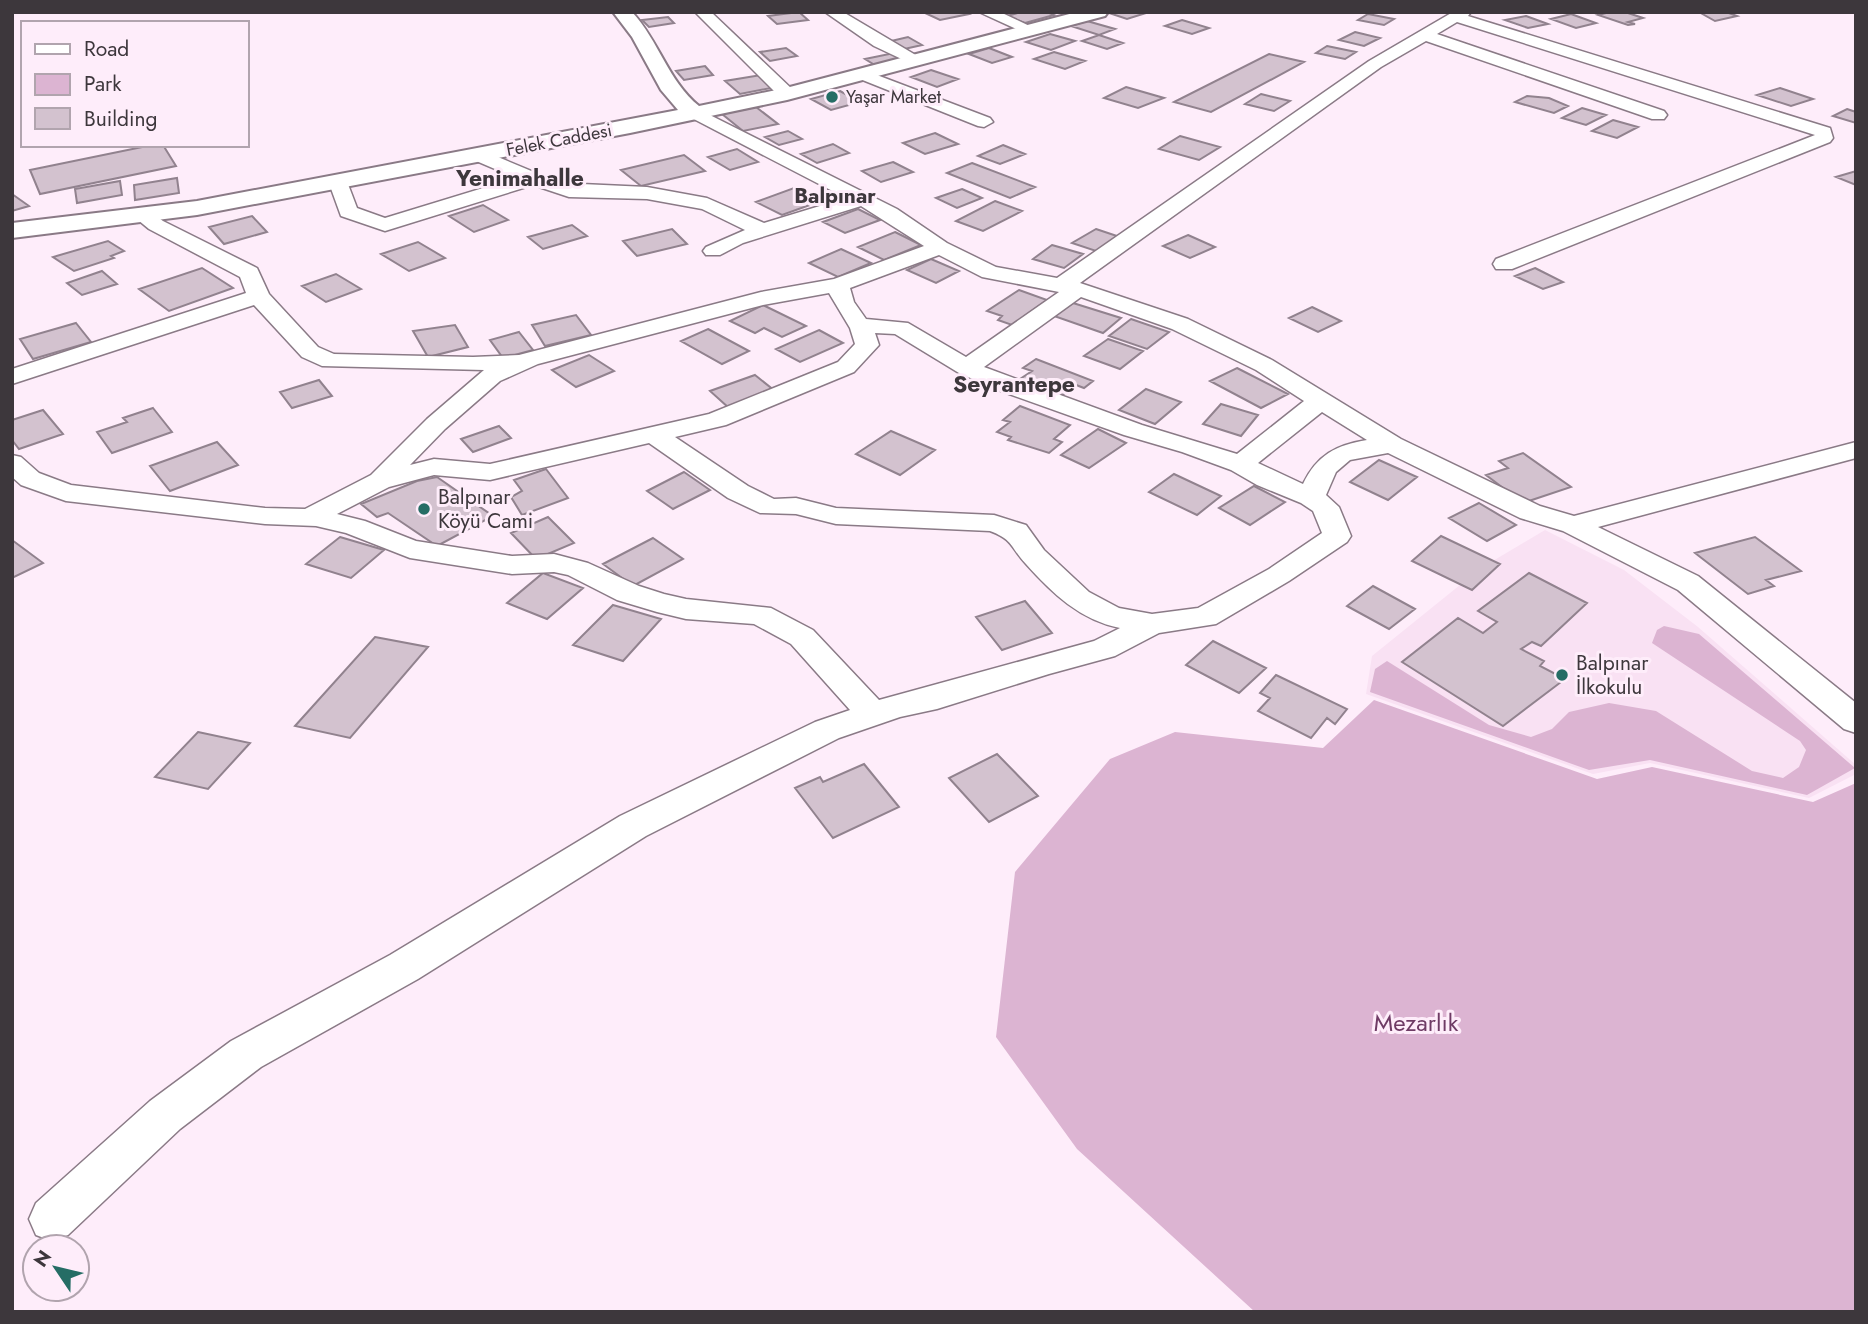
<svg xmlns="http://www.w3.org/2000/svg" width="1868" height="1324" viewBox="0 0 1868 1324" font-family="Jost,sans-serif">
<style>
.built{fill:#f9e1f3}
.green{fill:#dcb4d2}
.building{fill:#d3c2cf;stroke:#91828e;stroke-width:2}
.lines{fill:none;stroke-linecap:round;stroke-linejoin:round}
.minor-casing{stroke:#8a7a86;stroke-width:3}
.tertiary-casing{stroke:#8a7a86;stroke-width:4}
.minor{fill:#fff;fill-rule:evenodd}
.tertiary{fill:#fff;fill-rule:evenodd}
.poi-dot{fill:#256d65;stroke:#feedfa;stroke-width:2.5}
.labels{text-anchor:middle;stroke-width:6;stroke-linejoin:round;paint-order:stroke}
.far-poi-label{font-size:18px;fill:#3d373c;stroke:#feedfa;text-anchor:start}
.far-street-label{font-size:18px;fill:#3d373c;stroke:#feedfa}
.far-quarter-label{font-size:21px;font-weight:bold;fill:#3d373c;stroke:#feedfa}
.poi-label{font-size:21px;fill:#3d373c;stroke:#feedfa;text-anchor:start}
.far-district-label{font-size:23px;font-weight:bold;fill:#3d373c;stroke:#feedfa}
.near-park-label{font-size:24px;fill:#6f3b65;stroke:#feedfa}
</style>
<rect width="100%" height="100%" fill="#feedfa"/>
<path class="built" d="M1545,530L1624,570L1698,627L1856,765V774L1809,798L1650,763L1593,774L1366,694L1372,656L1481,568Z"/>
<path class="green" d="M1664,626L1699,634L1855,768L1807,795L1650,760L1589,770L1370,692L1375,669L1387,661L1489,725L1531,737L1552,729L1569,712L1609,703L1656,711L1752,771L1783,778L1799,767L1806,750L1800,741L1652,643L1657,630Z
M1374,700L1597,779L1652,767L1813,802L1856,783V1312H1255L1077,1149L996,1037L1015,872L1110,759L1175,732L1323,748Z"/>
<path class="building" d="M799,12L808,20L777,24L768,16Z
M923,12H965L969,14L940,20Z
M1021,12H1047L1054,15L1025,23L1007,16Z
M1112,12H1144L1146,13L1127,19L1109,13Z
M1610,12H1625L1643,18L1628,22L1635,24L1628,25L1598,15Z
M1699,12H1726L1737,16L1715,21Z
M1368,14L1394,19L1384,25L1358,20Z
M1571,14L1596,23L1576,28L1551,19Z
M1526,16L1548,24L1528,28L1505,20Z
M668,17L674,23L649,27L642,20Z
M1182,20L1209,28L1192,34L1165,26Z
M1087,21L1115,29L1099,35L1071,26Z
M1355,32L1380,38L1364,46L1339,40Z
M1050,34L1075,41L1051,50L1026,42Z
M1099,35L1123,43L1107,49L1082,41Z
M908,37L922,45L900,50L887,42Z
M1327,46L1356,52L1345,59L1316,53Z
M786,48L797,56L770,61L760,52Z
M989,48L1012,57L992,63L969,54Z
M1054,52L1085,61L1065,69L1034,59Z
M894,53L908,61L878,67L865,59Z
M1269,54L1304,62L1211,112L1174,102Z
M705,66L713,75L684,80L676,71Z
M931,70L958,79L937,87L911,77Z
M761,75L776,87L740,94L725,81Z
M1126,87L1164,98L1138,108L1104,98Z
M1780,88L1813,99L1791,106L1757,95Z
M840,91L860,102L831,110L811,99Z
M1261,94L1290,101L1274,111L1245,104Z
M1527,96L1549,98L1568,106L1554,113L1515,102Z
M756,107L778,124L743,131L722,114Z
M1582,108L1606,115L1586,125L1562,118Z
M1847,109L1856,112V123L1833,116Z
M1613,120L1638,127L1617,138L1592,131Z
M788,131L802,139L779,145L765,137Z
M935,133L958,144L925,154L903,143Z
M1180,136L1220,147L1199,160L1159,149Z
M833,144L849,153L817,163L801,154Z
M152,145H163L176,166L40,194L30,170Z
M1003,145L1025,154L1000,164L978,156Z
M737,149L758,162L730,170L708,157Z
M684,155L705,171L641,186L621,170Z
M893,162L913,172L881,182L862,171Z
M972,163L1035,187L1010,198L947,173Z
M1856,171V185L1836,177Z
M177,178L179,193L135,200L134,185Z
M120,181L122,195L77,203L75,189Z
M794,188L821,201L782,215L756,202Z
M962,189L982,198L957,208L936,198Z
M12,194L29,206L12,211Z
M995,201L1022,211L983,231L956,221Z
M483,205L508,220L474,232L449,216Z
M858,209L880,220L845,233L823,222Z
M252,216L267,232L224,244L209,227Z
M572,225L587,236L543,249L528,237Z
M672,229L687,244L637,256L623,241Z
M1096,229L1120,237L1096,251L1072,243Z
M895,232L921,245L884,260L858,247Z
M1188,235L1215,247L1190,258L1163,246Z
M108,241L124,251L111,256L114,258L74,271L53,257Z
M418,242L445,258L409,271L381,254Z
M1052,245L1083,254L1064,268L1033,259Z
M841,249L871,263L838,277L809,263Z
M931,259L959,271L936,283L907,270Z
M202,268L233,288L169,311L139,289Z
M1535,268L1563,282L1543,289L1515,276Z
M102,271L117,284L82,295L67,283Z
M336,274L361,289L326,302L302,286Z
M1019,290L1047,300L1012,325L998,320L1002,316L987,311Z
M1073,303L1121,318L1103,333L1054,316Z
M763,305L806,326L782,337L764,328L755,333L730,321Z
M1312,307L1341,321L1318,332L1289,318Z
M576,315L591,335L545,346L532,325Z
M1131,319L1169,332L1147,349L1109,336Z
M76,323L91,342L33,359L20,339Z
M455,325L468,347L428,357L413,331Z
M708,329L749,351L722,364L681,341Z
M819,330L843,343L800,362L776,349Z
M519,332L533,350L503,358L490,340Z
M1108,339L1143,351L1120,369L1084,356Z
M589,355L614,371L576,387L552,370Z
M1036,359L1093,381L1084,388L1076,385L1061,396L1020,379L1032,371L1023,368Z
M1237,368L1288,394L1261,408L1210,381Z
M755,375L775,391L729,408L710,391Z
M319,380L332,396L292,408L280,392Z
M1146,389L1181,402L1155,424L1119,410Z
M1221,404L1258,415L1241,436L1203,424Z
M1020,406L1070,425L1054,439L1062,442L1049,453L1008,440L1011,437L997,432L1010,422L1003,420Z
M153,408L172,432L112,453L97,432L127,422L123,418Z
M43,410L63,434L19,449L12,440V420Z
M499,426L511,438L473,452L461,439Z
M1098,429L1126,443L1089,468L1061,455Z
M891,431L935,450L900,475L856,454Z
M217,442L238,465L170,491L150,466Z
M1523,453L1571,487L1523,503L1486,475L1508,468L1499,461Z
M1379,460L1417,477L1388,500L1350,482Z
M546,469L568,498L522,515L511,497L522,491L514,480Z
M684,472L710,490L673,509L647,491Z
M1174,474L1221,496L1197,515L1149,492Z
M437,477L493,516L437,546L388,513L377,517L361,504L417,481Z
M1254,486L1285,502L1250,525L1219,508Z
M1479,503L1516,525L1487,541L1449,518Z
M548,517L574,543L536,559L511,533Z
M1441,536L1500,564L1472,590L1412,561Z
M340,537L384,550L351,578L306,564Z
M1755,537L1801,571L1766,580L1774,586L1748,594L1695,553Z
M653,538L683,559L633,586L603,564Z
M12,540L43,563L12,578Z
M543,573L583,588L547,619L507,603Z
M1529,573L1587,603L1541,646L1532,642L1521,649L1544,661L1540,666L1565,679L1503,726L1402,662L1458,618L1483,633L1497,622L1478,611Z
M1373,586L1415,609L1389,629L1347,606Z
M1025,601L1052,633L1002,650L976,617Z
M613,605L661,619L623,661L573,645Z
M375,637L428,647L350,738L295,726Z
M1213,641L1266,668L1239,693L1186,665Z
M1276,675L1347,709L1335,724L1327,718L1311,738L1258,711L1270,698L1260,693Z
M198,732L250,743L208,789L155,777Z
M997,754L1038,796L989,822L949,778Z
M864,764L899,807L833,838L795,788L820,777L823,782Z"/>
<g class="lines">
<g class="minor-casing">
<path id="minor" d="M695,12H711L793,90L795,94L793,98H781Z
M825,12H843L924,60L916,65L910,63L874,46Z
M979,12H1000L1038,30L1035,33H1025Z
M1453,12H1471L1468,16L1830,128L1833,138L1830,142L1512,269H1496L1493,264L1496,259L1815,135L1457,22L1437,34L1664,111L1667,115L1664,119H1652L1426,41L1381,67L1080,283L1188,319L1272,360L1401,439L1540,506L1574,516L1856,442V458L1598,527L1698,576L1856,703V733L1844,729L1678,590L1563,531L1520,518L1388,453L1350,460L1336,472L1326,495L1339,507L1351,536L1347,542L1289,581L1216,624L1159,633L1115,656L1049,674L937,709L900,717L839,738L646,836L418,979L261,1067L180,1129L68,1235L52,1241L36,1235L29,1219L36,1203L150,1101L231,1041L390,955L620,816L815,722L850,710L791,644L754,624L686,619L657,612L617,600L568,575L554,572L512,574L410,558L346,533L316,526L265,524L66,501L21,485L12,477V455L21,457L39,473L71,485L265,508L305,509L371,475L427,419L484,370L322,366L302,357L254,305L12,384V369L246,293L240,277L149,229L132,215L135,211H149L163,221L257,268L269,294L318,347L334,354L473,357L519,355L761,292L834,279L924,246L861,206L743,243L720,255H706L703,251L706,247L745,230L702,209L647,199L569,197L533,185L385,231L341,216L329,183L332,179H346L357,208L385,218L516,178L474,160L472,156L474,152L481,150L560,183L647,187L707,198L764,223L846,198L688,116L685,112L694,107L897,209L947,243L996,267L1057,278L1369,61ZM939,255L982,277L1059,292L966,357L908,323L866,319L854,302L850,288ZM829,293L850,328L855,344L838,362L709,414L490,464L434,459L410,465L445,429L500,381L538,364L763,305ZM1081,297L1172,329L1256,370L1304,401L1237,454L1142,425L984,367ZM875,333L895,334L959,373L998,390L1124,435L1182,452L1231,470L1257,485L1301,503L1313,511L1322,533L1269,569L1198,608L1152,614L1119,608L1089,592L1044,550L1026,525L994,515L836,508L796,498L774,499L748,486L675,437L726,425L854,372L879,345ZM1322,412L1367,440C1336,445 1317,455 1303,484L1258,463ZM649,443L728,498L760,513L796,514L836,524L990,531C1014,540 1010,547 1026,564C1052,593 1080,620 1120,628L1094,641L879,700L813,630L771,608L686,599L664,594L639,586L588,563L554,554L512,556L416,541L365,521L337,514L389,487L434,475L490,480Z
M861,69L990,118L993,122L984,127L978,126L855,77L853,74Z"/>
</g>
<g class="tertiary-casing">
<path id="tertiary" d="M613,12H632C659,41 668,81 699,106L786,88L1077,12H1108L1105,16L787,100L630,133L197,215L12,238V223L197,201L678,110L661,90L632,37Z"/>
</g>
<use href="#minor" class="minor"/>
<use href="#tertiary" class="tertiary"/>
</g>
<g class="poi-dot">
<circle cx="832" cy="97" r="7"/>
<circle cx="424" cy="509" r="7"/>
<circle cx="1562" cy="675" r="7"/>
</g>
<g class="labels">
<g class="far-poi-label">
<text x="846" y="103">Yaşar Market</text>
</g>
<g class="far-street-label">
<text transform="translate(559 140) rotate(-11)" y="6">Felek Caddesi</text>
</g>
<g class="far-quarter-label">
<text x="835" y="203">Balpınar</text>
</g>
<g class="poi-label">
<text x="438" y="504">Balpınar<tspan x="438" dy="24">Köyü Cami</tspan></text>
<text x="1576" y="670">Balpınar<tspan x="1576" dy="24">İlkokulu</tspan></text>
</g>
<g class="far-district-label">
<text x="520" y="186">Yenimahalle</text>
<text x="1014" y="392">Seyrantepe</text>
</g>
<g class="near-park-label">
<text x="1416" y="1031">Mezarlık</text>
</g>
</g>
<rect width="1868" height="1324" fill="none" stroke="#3d373c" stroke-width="28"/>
<rect x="21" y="21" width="228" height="126" fill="#feedfa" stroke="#b1a4ae" stroke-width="2"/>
<rect x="35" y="44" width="35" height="10" fill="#ffffff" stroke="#b1a4ae" stroke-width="2"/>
<text x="84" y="56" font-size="21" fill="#3d373c">Road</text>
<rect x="35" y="74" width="35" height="21" fill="#dcb4d2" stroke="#b1a4ae" stroke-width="2"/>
<text x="84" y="91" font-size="21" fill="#3d373c">Park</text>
<rect x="35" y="108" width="35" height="21" fill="#d3c2cf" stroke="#b1a4ae" stroke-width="2"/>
<text x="84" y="126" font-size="21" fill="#3d373c">Building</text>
<g transform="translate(56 1268) rotate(305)"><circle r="33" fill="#feedfa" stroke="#b1a4ae" stroke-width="2"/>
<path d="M0-5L12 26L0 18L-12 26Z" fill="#256d65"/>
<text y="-10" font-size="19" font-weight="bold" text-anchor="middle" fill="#3d373c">N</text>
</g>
</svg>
